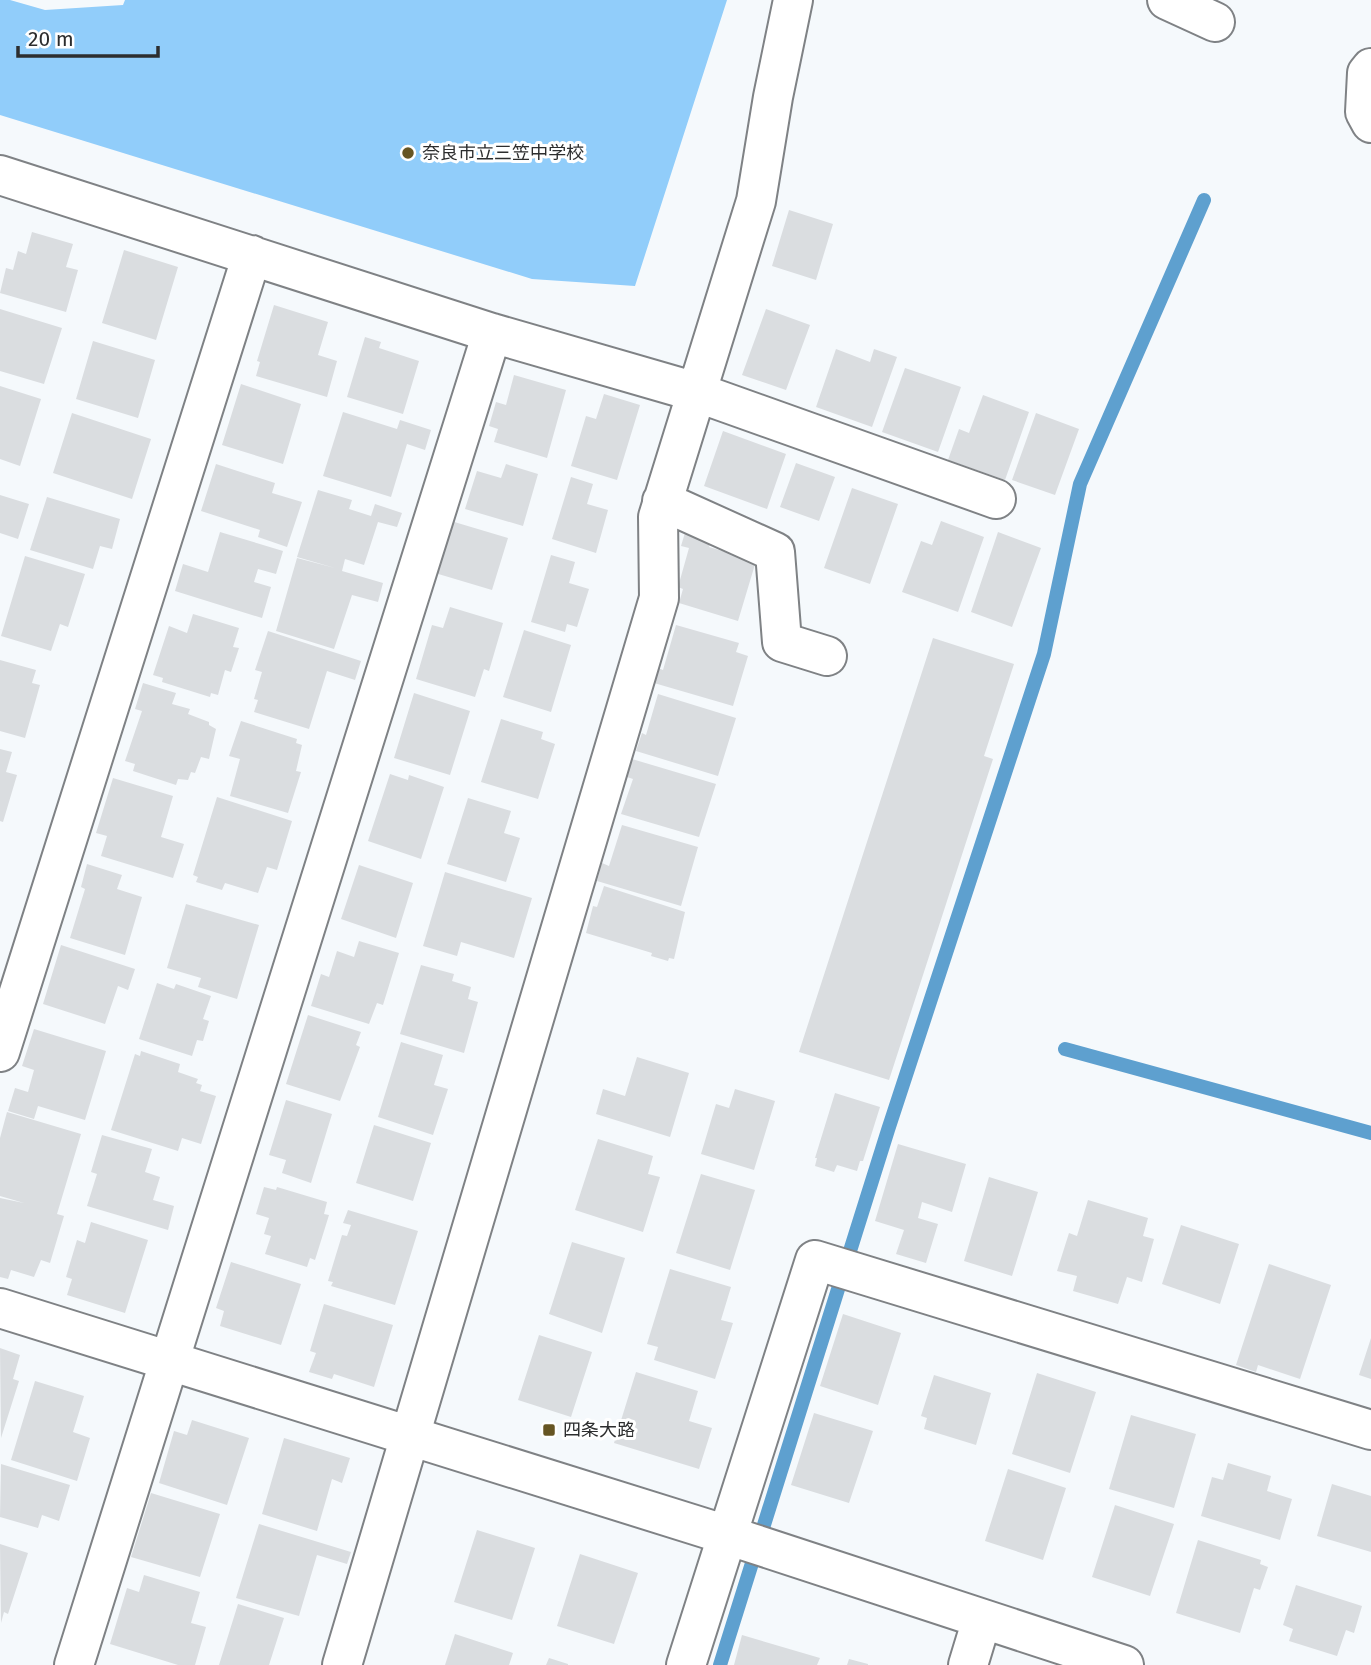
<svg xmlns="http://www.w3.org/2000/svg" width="1371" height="1665" viewBox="0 0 1371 1665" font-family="'Fira Sans','Noto Sans JP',sans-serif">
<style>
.green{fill:#91cdfa}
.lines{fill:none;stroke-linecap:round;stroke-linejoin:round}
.stream{stroke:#5ea0cf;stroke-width:14}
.building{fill:#dadde0}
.minor-casing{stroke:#7f8285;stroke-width:42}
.minor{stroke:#fff;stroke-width:38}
.poi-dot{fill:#665523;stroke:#fff;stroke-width:2.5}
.labels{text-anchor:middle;stroke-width:6;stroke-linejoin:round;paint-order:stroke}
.poi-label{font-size:18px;fill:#2c2d2e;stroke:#fff;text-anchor:start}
</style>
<rect width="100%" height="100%" fill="#f5f9fc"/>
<path class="green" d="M0,0H10L45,10L123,5L125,0H727L635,286L532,279L0,115Z"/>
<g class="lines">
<path class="stream" d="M1065,1049L1371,1133
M720,1665L888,1130L1044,654L1080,484L1204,200"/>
</g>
<path class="building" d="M789,210L833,224L816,280L772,266Z
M32,232L73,244L66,267L78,270L66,312L0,293L6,268L13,270L18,251L26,254Z
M124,250L178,267L156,340L102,323Z
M274,305L328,322L318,355L337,361L327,397L256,376L260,362L257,361Z
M0,309L62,328L44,384L0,371Z
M766,309L810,325L786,390L742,375Z
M365,337L381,342L379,348L419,361L403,414L347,397Z
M93,341L155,360L138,418L76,399Z
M836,349L870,362L874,349L897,357L872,427L816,407Z
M905,368L961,387L938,452L882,432Z
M514,375L566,390L547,458L494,442L498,429L489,426L496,402L506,405Z
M241,384L301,404L283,464L222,445Z
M0,386L41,399L20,466L0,459Z
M604,394L640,405L617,480L571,466L586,416L596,419Z
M983,395L1029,412L1005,480L948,460L959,429L969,433Z
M343,412L397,429L400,420L431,430L425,450L407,444L391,497L323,476Z
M72,413L151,439L132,499L53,473Z
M1036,413L1079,429L1055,495L1012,480Z
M723,431L786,454L767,509L704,486Z
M796,463L835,477L819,521L780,507Z
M216,464L275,483L272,493L302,502L287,547L258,537L260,530L201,511Z
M506,464L538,474L523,526L465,509L477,471L501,478Z
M571,477L593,484L587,504L608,510L596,553L552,539Z
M852,488L898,504L870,584L824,568Z
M318,490L352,500L349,509L371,516L375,504L402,513L397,527L378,522L364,565L345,559L342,571L383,583L378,602L352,595L334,649L276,631L297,558L335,568L297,557Z
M0,495L29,504L18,539L0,533Z
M47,497L120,519L112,549L100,546L93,569L30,550Z
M451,521L508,538L492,590L435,573Z
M941,521L984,537L958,612L902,592L921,541L932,545Z
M687,526L713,534L709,547L756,561L738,621L679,603L683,589L678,587L689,548L681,546Z
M220,532L283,551L276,574L258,569L254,582L271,587L262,618L175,591L183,564L208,572Z
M998,532L1041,548L1012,627L971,612Z
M551,555L575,562L569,583L589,589L577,627L567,624L565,632L531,622Z
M25,556L85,574L68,627L60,624L51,651L1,636Z
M450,607L503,623L489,671L484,669L475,697L416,679L432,625L443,628Z
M193,614L239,628L233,647L239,648L231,672L225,670L218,695L211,693L210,697L162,682L163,678L153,675L169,626L187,633Z
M676,625L739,643L736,652L748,656L733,706L654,683L658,668L663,670Z
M524,630L571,645L551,712L503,697Z
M268,631L361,661L355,680L327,671L309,729L254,712L258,700L254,699L262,672L255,670Z
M933,638L1014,664L984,756L993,759L889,1080L799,1052Z
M0,660L36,670L32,683L40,685L25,738L0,731Z
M143,683L176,693L172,704L190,709L188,714L209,722V725L216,729L209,759L201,757L195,773L191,772L188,780L178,779L176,785L133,771L135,764L125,761L142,711L135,709Z
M414,693L470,711L450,775L394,758Z
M658,694L736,718L718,776L636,751L642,733L646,735Z
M501,719L543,732L541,739L555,744L538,799L481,782Z
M241,721L297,739L296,743L302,745L296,771L301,772L288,813L230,796L240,759L229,756Z
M0,749L12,752L6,772L17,775L3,822L0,821Z
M632,759L716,784L699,837L621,814L633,779L627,777Z
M390,774L408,780L409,775L444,787L421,859L368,841Z
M113,778L173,796L161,837L184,844L173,878L101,856L107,836L96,833Z
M217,797L292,821L277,870L267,867L258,893L225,883L222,890L196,882L198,877L193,875Z
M468,798L511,811L504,833L520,838L506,882L447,864Z
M622,825L698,847L681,906L597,881L602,863L609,866Z
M87,864L122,875L117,889L142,897L125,955L70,938L85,889L81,887Z
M359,865L413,883L396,938L341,919Z
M445,872L532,898L514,958L461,942L457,956L423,946Z
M604,886L685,912L674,959L669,958L668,961L651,956L652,953L586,933L593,906L597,907Z
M186,904L259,925L237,999L198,987L201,978L167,968Z
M359,941L399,953L383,1005L377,1003L369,1024L311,1006L321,974L329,977L337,951L354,957Z
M61,945L135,969L128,990L118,986L105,1024L43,1004Z
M421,965L454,974L452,981L471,987L468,999L478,1002L464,1053L400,1034Z
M157,983L174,989L176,984L211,996L203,1019L209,1021L203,1041L197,1040L192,1056L139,1039Z
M308,1015L361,1032L356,1045L360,1047L340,1101L286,1084Z
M34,1029L106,1051L85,1120L38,1106L34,1119L8,1111L15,1088L28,1092L34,1070L22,1066Z
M401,1042L443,1055L434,1085L448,1089L433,1135L378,1117Z
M141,1051L180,1064L178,1072L198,1079L196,1083L202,1085L200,1091L216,1096L201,1144L182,1138L178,1151L111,1130L135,1054L140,1056Z
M637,1057L689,1073L670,1137L596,1114L603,1089L625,1096Z
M735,1089L775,1101L754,1170L701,1154L716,1104L729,1108Z
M835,1093L880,1107L863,1161H860L857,1171L837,1165L834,1172L815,1166L817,1158H815Z
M286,1100L332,1114L311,1183L282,1173L286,1160L269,1155Z
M7,1112L81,1134L57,1214L64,1216L50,1263L41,1260L34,1277L11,1270L8,1279L0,1277V1198L24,1203L0,1196V1138Z
M374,1125L431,1143L413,1201L356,1183Z
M102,1135L152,1149L145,1172L160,1177L153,1200L174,1206L168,1230L87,1206L97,1174L91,1172Z
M598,1139L653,1156L648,1174L660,1177L643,1232L575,1210Z
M898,1144L966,1164L952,1212L922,1202L918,1218L938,1224L926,1263L896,1254L904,1230L875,1221Z
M701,1174L755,1190L730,1270L676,1253Z
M989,1177L1038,1192L1012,1276L964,1261Z
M264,1187L276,1190L277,1187L327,1202L324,1214L329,1215L315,1260L310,1258L307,1267L265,1254L271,1236L264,1234L269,1218L256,1214Z
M1088,1200L1148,1218L1143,1236L1154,1239L1142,1282L1127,1277L1118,1304L1073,1291L1077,1276L1057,1271L1069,1233L1077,1236Z
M348,1210L418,1231L395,1305L331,1286L333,1282L328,1281L342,1235L347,1236L351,1225L343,1223Z
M91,1222L148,1240L125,1313L67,1295L72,1279L66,1277L77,1240L85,1243Z
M1181,1225L1239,1244L1220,1304L1162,1284Z
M572,1242L625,1258L602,1333L549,1314Z
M231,1262L301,1284L281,1345L220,1326L224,1311L216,1308Z
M1269,1264L1331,1285L1300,1379L1258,1365L1256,1372L1236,1365Z
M670,1269L731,1287L721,1320L733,1323L715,1379L654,1360L658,1347L647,1344Z
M324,1304L393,1325L374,1387L334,1374L332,1379L309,1372L316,1353L310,1351Z
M843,1314L901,1333L878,1405L820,1386Z
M539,1335L592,1352L571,1417L518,1400Z
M1371,1338V1379L1359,1375Z
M0,1348L20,1355L13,1379L19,1381L1,1438Z
M636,1372L698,1391L689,1421L712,1428L699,1469L614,1443Z
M1037,1373L1096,1392L1070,1473L1012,1454Z
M934,1375L991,1393L976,1445L924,1429L927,1418L921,1416Z
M35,1381L84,1396L73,1432L90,1438L77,1481L11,1460Z
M814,1413L873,1431L849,1503L791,1485Z
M1131,1415L1196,1434L1174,1508L1109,1489Z
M192,1420L249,1438L227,1505L159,1483L174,1431L187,1435Z
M284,1438L350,1458L342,1483L332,1479L317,1531L262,1514Z
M1228,1463L1271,1476L1267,1491L1292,1499L1280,1540L1201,1516L1212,1477L1223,1480Z
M1,1464L70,1485L59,1521L42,1515L38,1528L0,1517Z
M1008,1469L1066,1488L1043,1560L985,1541Z
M1332,1484L1371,1496V1552L1317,1536Z
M151,1493L220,1514L200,1577L131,1557Z
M1115,1505L1174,1524L1150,1596L1092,1577Z
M259,1524L351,1552L347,1564L317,1555L299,1616L236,1598Z
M477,1530L535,1548L512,1620L454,1602Z
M1198,1540L1261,1560L1260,1564L1268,1567L1260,1590L1254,1588L1240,1633L1176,1613Z
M0,1544L28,1553L8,1614L4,1612L1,1623Z
M580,1554L638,1573L614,1644L557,1626Z
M144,1575L200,1592L191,1623L206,1627L195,1665H178L110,1644L127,1588L139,1592Z
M1296,1585L1362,1606L1354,1633L1346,1630L1337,1656L1289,1641L1293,1629L1283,1625Z
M238,1604L284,1618L269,1665H219Z
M455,1634L513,1653L509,1665H445Z
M742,1635L820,1658L817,1665H734Z
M549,1658L568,1664V1665H546Z
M849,1659L868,1664V1665H847Z"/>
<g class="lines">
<g class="minor-casing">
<path id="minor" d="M1167,0L1215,22
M1371,68L1367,73L1365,112L1371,123
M0,175L492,333L696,392L996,499
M662,501L775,552L782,642L827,656
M0,1052L252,255
M0,1308L727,1535L1124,1665
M74,1665L492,333
M342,1665L659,598L658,517L756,201L773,97L793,0
M686,1665L815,1260L1371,1430
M968,1665L982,1619"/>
</g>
<use href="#minor" class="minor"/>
</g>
<g class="poi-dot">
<circle cx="408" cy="153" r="7"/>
<rect x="542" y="1423" width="14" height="14" rx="3.5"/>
</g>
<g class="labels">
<g class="poi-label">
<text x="422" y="159">奈良市立三笠中学校</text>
<text x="563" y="1436">四条大路</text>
</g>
</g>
<path d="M18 46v10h140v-10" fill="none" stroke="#2c2d2e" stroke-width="3.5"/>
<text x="28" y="46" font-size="21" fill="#2c2d2e" stroke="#ffffff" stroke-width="5" paint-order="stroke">20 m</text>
</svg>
